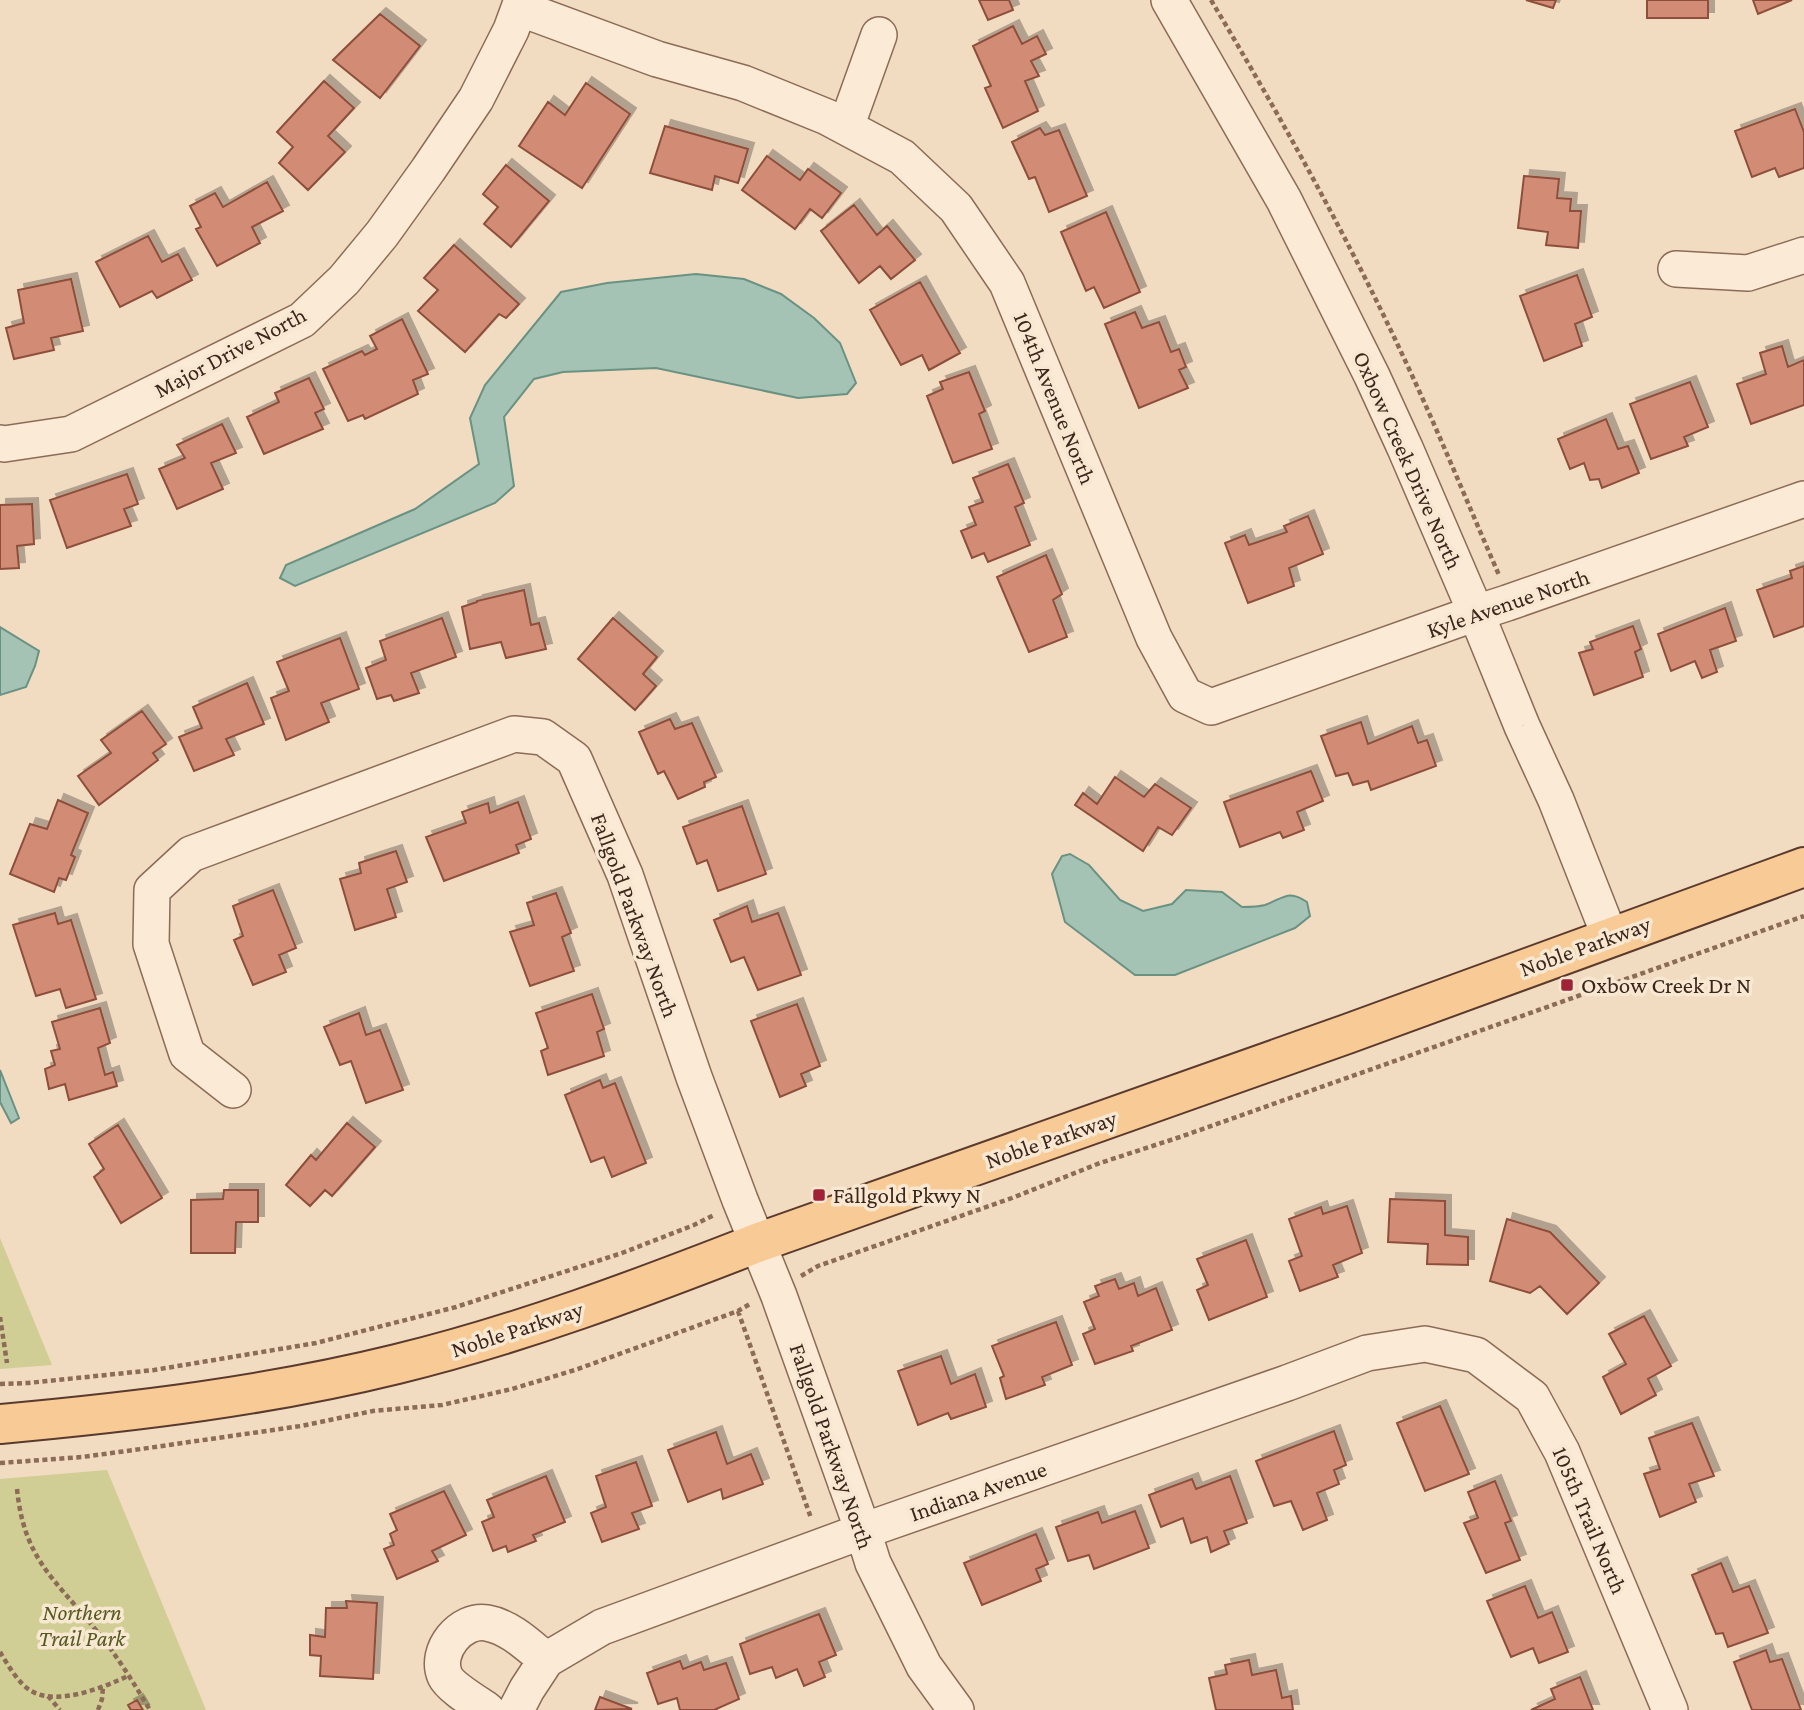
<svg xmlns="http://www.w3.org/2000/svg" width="1804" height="1710" viewBox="0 0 1804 1710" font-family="'Crimson Pro',serif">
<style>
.green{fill:#d0ce94}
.water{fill:#a4c3b5;stroke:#6a9282;stroke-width:2}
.building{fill:#d28c74;stroke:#8d4f3b;stroke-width:2;filter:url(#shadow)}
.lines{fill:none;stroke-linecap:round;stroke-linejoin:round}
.minor-casing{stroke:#8c6b57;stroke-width:38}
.major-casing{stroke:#5a3a2c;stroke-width:42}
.path{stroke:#8c6b57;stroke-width:4.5;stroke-dasharray:5 3.5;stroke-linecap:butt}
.minor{stroke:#fbead5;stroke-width:35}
.major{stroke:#f7ca96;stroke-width:38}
.poi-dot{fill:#a02237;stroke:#f8e7d1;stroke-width:2.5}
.labels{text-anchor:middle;stroke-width:7;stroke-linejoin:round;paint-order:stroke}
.street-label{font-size:23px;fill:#3b261c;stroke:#f8e7d1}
.poi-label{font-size:23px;fill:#3b261c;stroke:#f8e7d1;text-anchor:start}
.park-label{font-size:23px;font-style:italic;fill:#545921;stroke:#f8e7d1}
</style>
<defs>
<filter id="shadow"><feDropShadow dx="6" dy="-6" stdDeviation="0" flood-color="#0004"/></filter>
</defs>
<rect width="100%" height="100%" fill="#f1dbc1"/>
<path class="green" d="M0,1238L52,1365L0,1369Z
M107,1470L206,1710H0V1479Z"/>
<path class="water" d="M696,274L744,279L781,294L814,318L840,343L856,383L847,394L798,398L656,368L563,372L534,379L504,417L514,486L495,503L295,586L280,578L286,565L415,509L479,464L470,418L485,385L561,292L607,283Z
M0,627L39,651L35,666L26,687L0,695Z
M1070,854L1089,865L1120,900L1143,911L1172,904L1186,890L1222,892L1242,907C1250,907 1258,907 1265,905C1284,898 1288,889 1307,902L1310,916L1295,928L1175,975H1135L1065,922L1052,874L1062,856Z
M0,1070L19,1118L11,1123L0,1102Z"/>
<path class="building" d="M979,0H1009L1013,10L988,20Z
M1526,0H1556L1553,8Z
M1647,0H1708V18H1647Z
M1753,0H1792L1758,14Z
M380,14L420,46L380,98L333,60Z
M1013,26L1022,44L1037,36L1046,54L1031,61L1039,76L1025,81L1038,111L1003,128L985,88L991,86L973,46Z
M324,81L354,108L328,136L345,152L308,190L279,163L293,147L277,132Z
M586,83L630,114L582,188L519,146L548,102L565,115Z
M1795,109L1804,132V168L1779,177L1775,168L1752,177L1735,131Z
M665,126L748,149L738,183L715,176L712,190L650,173Z
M1040,128L1045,135L1059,130L1087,196L1049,212L1035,177L1029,179L1012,142Z
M767,156L800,180L808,169L841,193L822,218L810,209L795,229L742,190Z
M506,165L549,201L511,247L484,224L498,207L483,194Z
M1524,176L1559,179L1557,198L1571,199L1570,211H1581L1578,248L1546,245L1548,232L1518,228Z
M267,182L283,211L252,227L260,243L217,266L196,229L201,227L190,206L215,193L223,207Z
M854,205L877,235L887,226L915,260L891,279L880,266L859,283L821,231Z
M1106,212L1140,292L1104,308L1094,287L1086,291L1061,232Z
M148,236L162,262L178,254L192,280L157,298L152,291L120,307L96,262Z
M454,245L519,304L506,318L499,314L465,352L418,311L438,290L424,278Z
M1577,275L1592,317L1575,324L1582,346L1544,361L1520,296Z
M71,279L83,331L51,338L54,350L14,359L6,328L24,323L18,290Z
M920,282L960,353L929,370L922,355L901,365L870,310Z
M1135,312L1142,328L1159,322L1171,352L1179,349L1186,367L1179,370L1188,388L1139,408L1105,324Z
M402,319L428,374L413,380L418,394L365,419L363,415L348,421L323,369L362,351L365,355L377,349L370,336Z
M1782,346L1788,367L1804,360V405L1751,424L1737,384L1766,374L1760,353Z
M969,372L985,411L979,414L992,449L953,463L927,396L943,389L940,382Z
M309,378L324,409L315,413L323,429L264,454L247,417L279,402L275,393Z
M1690,382L1708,427L1684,437L1688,446L1651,459L1630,404Z
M1606,419L1618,449L1628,446L1639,473L1602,488L1599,479L1590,480L1584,463L1570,469L1558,439Z
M222,424L236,453L211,463L223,489L177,509L159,469L185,458L177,445Z
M1008,464L1024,503L1015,507L1030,545L988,562L984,553L972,558L961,531L976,525L969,507L983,502L973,478Z
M127,474L138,504L124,509L131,526L67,548L50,500Z
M32,504L34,544L17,546L19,568L0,569V505Z
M1308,516L1323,554L1289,568L1294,586L1248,603L1225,543L1245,535L1249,545L1287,532L1284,526Z
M1046,555L1062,594L1053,600L1067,637L1029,652L997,577Z
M1804,566V626L1774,637L1757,590L1792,578L1790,571Z
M524,590L531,625L539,623L546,649L506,658L501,642L470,649L462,607L477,602V601Z
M1725,608L1736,641L1710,650L1717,672L1702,678L1695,661L1671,671L1658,634Z
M442,618L456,657L411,673L419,693L394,701L391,695L377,699L366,668L386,660L380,641Z
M613,618L657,657L643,674L656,686L635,710L578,659Z
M1633,626L1641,649L1635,652L1643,677L1594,695L1579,653L1593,649L1590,642Z
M340,638L359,689L321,703L329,722L286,740L271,698L289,691L277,662Z
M247,683L264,724L226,739L234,755L194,771L179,737L202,728L193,707Z
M142,711L166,744L153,753L158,760L99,805L78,776L111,753L101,740Z
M670,719L675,729L692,723L716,777L704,782L705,787L678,799L664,771L658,774L639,732Z
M1361,722L1368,744L1412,726L1418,743L1427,740L1436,766L1371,790L1368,781L1353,785L1348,773L1336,776L1321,736Z
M1311,771L1323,801L1297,812L1304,830L1283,838L1280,832L1240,847L1224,802Z
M1115,777L1144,797L1155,784L1191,808L1172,835L1158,827L1143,851L1075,805L1083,793L1097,804Z
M58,800L88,813L71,855L75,857L66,880L59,878L54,892L10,874L30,824L47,829Z
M518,802L531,839L516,845L519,853L444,881L426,837L466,823L462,812L488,803L490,813Z
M742,806L766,874L718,891L707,860L697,864L683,827Z
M396,851L407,882L387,889L396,917L355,930L340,879L361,873L359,863Z
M273,890L296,948L279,955L286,972L253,985L234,940L243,936L233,906Z
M556,893L571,933L562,937L574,971L530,986L510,932L534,925L527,903Z
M747,906L752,922L778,913L801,975L758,990L744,957L731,962L714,920Z
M55,913L58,924L71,920L96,999L66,1008L60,989L36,996L13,925Z
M592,994L604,1029L597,1032L604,1056L548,1075L541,1051L548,1048L536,1013Z
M797,1004L820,1066L801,1074L806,1086L780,1097L751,1021Z
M100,1008L110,1043L98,1048L105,1075L113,1072L117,1086L69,1100L65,1084L49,1089L45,1069L55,1065L51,1051L60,1049L52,1022Z
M359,1013L366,1035L380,1030L403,1090L366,1103L351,1061L340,1065L324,1027Z
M600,1080L603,1088L615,1083L646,1163L612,1177L604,1157L591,1162L565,1095Z
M347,1123L375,1147L332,1196L325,1190L310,1206L286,1185L311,1155L316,1160Z
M118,1125L162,1198L121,1223L94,1177L104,1169L89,1144Z
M224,1190H258V1222H236L235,1253H191V1200L223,1199Z
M1390,1199L1445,1201V1235L1468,1237V1265L1427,1264L1428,1244L1388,1242Z
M1347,1206L1362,1253L1333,1265L1338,1277L1300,1291L1289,1261L1302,1256L1289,1219L1321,1207L1323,1214Z
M1507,1219L1550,1232L1599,1283L1567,1314L1540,1286L1530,1293L1490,1281Z
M1246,1240L1267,1297L1209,1320L1197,1290L1208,1285L1197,1259Z
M1115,1279L1119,1289L1134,1283L1138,1296L1156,1288L1172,1330L1131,1346L1133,1351L1095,1364L1083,1334L1095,1329L1084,1302L1099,1296L1095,1286Z
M1644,1316L1671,1366L1648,1379L1656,1395L1621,1414L1603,1377L1626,1364L1609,1334Z
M1056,1322L1072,1365L1042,1377L1045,1385L1006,1399L1000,1378L1004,1376L992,1346Z
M941,1356L951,1384L975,1374L986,1407L951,1419L948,1413L918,1425L898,1371Z
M1440,1406L1469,1474L1425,1491L1397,1423Z
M1692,1423L1714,1476L1689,1484L1696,1502L1660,1517L1644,1474L1660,1469L1649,1438Z
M1334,1431L1346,1465L1334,1470L1339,1484L1317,1493L1327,1520L1303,1530L1291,1501L1274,1506L1256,1461Z
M716,1432L727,1464L751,1454L763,1484L723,1499L721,1489L688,1502L668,1450Z
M636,1462L652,1506L632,1513L639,1529L602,1542L591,1513L606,1507L596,1476Z
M546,1476L565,1522L533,1535L536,1541L508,1552L506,1546L493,1551L482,1522L494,1517L487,1500Z
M1230,1476L1247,1523L1224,1531L1229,1544L1211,1552L1207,1537L1191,1543L1183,1518L1161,1527L1149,1495L1192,1479L1196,1489Z
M1495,1481L1511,1521L1505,1523L1520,1560L1486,1573L1464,1523L1478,1518L1468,1492Z
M444,1491L466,1535L432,1551L438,1561L397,1579L384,1549L394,1545L390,1534L397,1530L390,1514Z
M1135,1511L1149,1548L1094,1569L1089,1555L1068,1561L1056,1527L1098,1512L1102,1523Z
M1036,1534L1048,1564L1036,1569L1041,1581L982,1605L964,1563Z
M1721,1563L1733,1592L1749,1586L1768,1633L1728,1647L1723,1633L1716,1634L1692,1575Z
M1525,1586L1538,1618L1552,1612L1568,1652L1539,1663L1533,1648L1511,1657L1487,1601Z
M346,1601L377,1603L373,1679L320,1676L321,1656L310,1655V1635L325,1637L326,1608H347Z
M819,1614L836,1655L819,1662L825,1677L804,1686L797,1669L776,1678L772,1667L750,1674L740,1644Z
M1766,1650L1770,1662L1782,1659L1801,1710H1752L1734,1662Z
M1249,1660L1252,1675L1276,1670L1282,1698L1291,1696L1293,1710H1216L1209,1678L1227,1674L1225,1665Z
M680,1661L683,1669L701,1662L704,1670L726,1663L739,1699L716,1709L717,1710H680L677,1698L658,1704L647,1673Z
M1580,1677L1593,1710H1531L1555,1699L1551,1689Z
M600,1697L632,1709L595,1710Z
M137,1700L143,1710H131L128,1705Z"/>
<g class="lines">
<g class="minor-casing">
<path id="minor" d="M1169,0L1284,200L1372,376L1405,448L1476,613L1522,726L1556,800L1610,937
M519,8L657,59L743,83L827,117L902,157L956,208L1007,283L1154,638L1185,695L1211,707L1476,613L1507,603L1804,499
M846,127L879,35
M1676,269L1748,273L1804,255
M0,443L4,444L71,434L302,320L344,280L382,234L428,170L476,99L511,30L522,0
M233,1090L187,1054L151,944L152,890L191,854L514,734L543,737L574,759L625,875L694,1077L740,1200L779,1296L863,1531L873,1563L924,1666L956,1710
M487,1710C477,1703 450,1687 445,1676C434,1651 461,1618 487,1623C510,1627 529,1646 546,1660
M516,1710L527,1689L546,1660L602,1627L863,1531L1287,1383L1367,1353L1425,1344L1476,1355L1532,1397L1562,1452L1670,1710"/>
</g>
<g class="major-casing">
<path id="major" d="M0,1424C133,1412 267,1396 397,1364C520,1334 639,1289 757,1243L1347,1034L1804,867"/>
</g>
<path class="path" d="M1211,0C1280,116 1346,234 1403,356C1437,428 1467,502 1499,575
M801,1276L818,1266L1012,1198L1100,1163L1180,1137L1804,916
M738,1311L811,1518
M0,1317L7,1363
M0,1384L28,1383L154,1370L316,1343L456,1307L622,1253L694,1225L714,1215
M0,1463L82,1457L134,1450L301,1426L373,1411L442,1405L512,1389L575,1370L738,1311L750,1304
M17,1489C24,1559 54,1578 95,1629C116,1654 133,1682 150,1710
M0,1652C8,1665 18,1683 31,1691C58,1706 102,1688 128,1676
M48,1696L60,1710
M98,1710L102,1699L103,1687"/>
<use href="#minor" class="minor"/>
<use href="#major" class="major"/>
</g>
<g class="poi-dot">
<rect x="1560" y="978" width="14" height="14" rx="3.5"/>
<rect x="812" y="1188" width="14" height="14" rx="3.5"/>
</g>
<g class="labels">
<g class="street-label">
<text transform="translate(230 352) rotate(-28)" y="8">Major Drive North</text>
<text transform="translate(1055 398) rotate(68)" y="8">104th Avenue North</text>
<text transform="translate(1408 460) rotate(66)" y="8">Oxbow Creek Drive North</text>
<text transform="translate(1508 603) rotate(-19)" y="8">Kyle Avenue North</text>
<text transform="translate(635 915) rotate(70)" y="8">Fallgold Parkway North</text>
<text transform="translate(1585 946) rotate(-20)" y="8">Noble Parkway</text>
<text transform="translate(1051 1139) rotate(-19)" y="8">Noble Parkway</text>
<text transform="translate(517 1329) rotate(-18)" y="8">Noble Parkway</text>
<text transform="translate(832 1446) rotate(71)" y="8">Fallgold Parkway North</text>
<text transform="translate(978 1491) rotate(-19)" y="8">Indiana Avenue</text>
<text transform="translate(1590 1520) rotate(67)" y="8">105th Trail North</text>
</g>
<g class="poi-label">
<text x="1581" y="993">Oxbow Creek Dr N</text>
<text x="833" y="1203">Fallgold Pkwy N</text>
</g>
<g class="park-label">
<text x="82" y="1620">Northern<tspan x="82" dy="26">Trail Park</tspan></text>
</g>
</g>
</svg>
